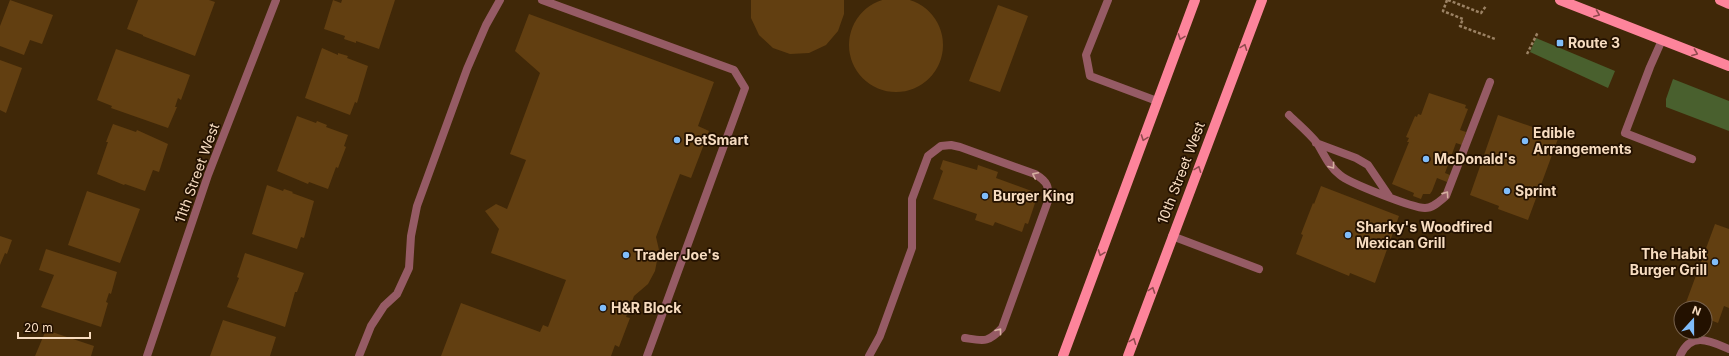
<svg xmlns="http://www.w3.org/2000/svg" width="1729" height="356" viewBox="0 0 1729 356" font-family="Inter,sans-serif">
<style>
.green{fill:#49602e}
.building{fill:#623f11}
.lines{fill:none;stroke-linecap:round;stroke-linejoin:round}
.path{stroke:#9b8264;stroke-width:2.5;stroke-dasharray:3 2;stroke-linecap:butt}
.service{stroke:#965b65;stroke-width:8}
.minor{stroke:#965b65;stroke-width:8}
.primary{stroke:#fd849b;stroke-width:10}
.oneway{stroke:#904a4e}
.oneway2{stroke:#d5afa0}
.poi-dot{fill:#80bdfa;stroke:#231100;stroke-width:1.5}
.labels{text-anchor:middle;stroke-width:3.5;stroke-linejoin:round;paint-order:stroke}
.poi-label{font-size:14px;font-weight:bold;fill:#f7dcc0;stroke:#231100;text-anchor:start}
.street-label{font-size:14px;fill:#f7dcc0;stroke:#231100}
</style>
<rect width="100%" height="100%" fill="#402808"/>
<path class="green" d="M1536,38L1615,71L1608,88L1530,52Z
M1673,79L1729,101V131L1666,107V99Z"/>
<path class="building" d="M849 45a47 47 0 1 1 94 0a47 47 0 1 1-94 0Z
M10,0L53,15L42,44L30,40L24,55L0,46V26Z
M138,0H209L215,2L195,56L143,36V35L127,29Z
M333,0L341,3L342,0H395L379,49L356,41V43L344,39L345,36L324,29Z
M751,0H844V14L838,31L826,45L809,53L790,54L773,48L759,35L751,18Z
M998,5L1028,16L1000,92L969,81Z
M529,14L714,82L698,126L709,131L691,178L680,174L656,237L659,250L655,271L648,284L634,296L626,317L630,318L619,347L615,345L611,356H441L461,303L540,332L543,325L548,327L566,280L491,253L499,229L485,211L496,204L507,209L526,160L510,154L540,73L515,51Z
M322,48L338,55V53L348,56L347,58L368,66L357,103L355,102L350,115L305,98Z
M116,49L190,75L181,100L178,98L175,107H177L168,128L111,108L112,106L97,100Z
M0,60L22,68L6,113L0,110Z
M1429,93L1466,105L1465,108L1468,109L1460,130L1466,132L1462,145L1456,143L1445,173L1450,175L1447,182L1437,178L1432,191L1430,194H1423L1421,199L1413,196L1414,193L1392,184L1409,142H1407L1409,138L1406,137L1415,116L1417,117L1418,114L1421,115Z
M1498,115L1559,136L1528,220L1498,209L1499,206L1470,195Z
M297,116L316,123L317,121L327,125L326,127L348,135L344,146L346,147L338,168L336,167L328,189L309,182L308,184L277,171Z
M113,124L136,132L137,130L168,144L159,172L153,170L145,191L125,184L124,185L97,174L108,142H106Z
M943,160L977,170L978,165L998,172L996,178L1037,193L1033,202L1035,203L1028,224L1025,223L1022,232L995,222L993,226L975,220L977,214L933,199L943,171L940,169Z
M267,185L283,191L284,189L293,192L292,193L314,201L304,238L301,237L297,249L252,234Z
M1321,186L1399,216L1375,283L1350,273L1349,276L1296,254L1303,235L1301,234L1313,203L1314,204Z
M87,191L140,209L120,263L68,245Z
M1715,224L1729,229V308L1724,306L1718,323L1705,318V308H1684Z
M0,236L12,240L7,254L5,253L0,265Z
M46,249L117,272L111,294L109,293L106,302L108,303L101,327L41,307L54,275L39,270Z
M245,253L304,273L297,292H295L285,327L227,307L239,278L237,277Z
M223,320L276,337L270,356H210Z
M46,330L94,346L91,356H35Z"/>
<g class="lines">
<path class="path" d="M1447,0L1443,11L1463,19L1460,26L1495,39
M1448,0L1481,13L1486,6
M1527,54L1538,32"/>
<path class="service" d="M542,0L734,70L745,88L647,356
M1108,0L1086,55L1090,76L1157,101
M1662,40L1650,67L1625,133L1692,159
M1289,115C1298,124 1309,133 1317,143C1324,154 1329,167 1340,175C1349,183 1413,208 1425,208C1433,208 1440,201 1446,196L1490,82
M1316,143L1356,158L1368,165L1389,196
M1172,236L1259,269
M359,356L371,326L384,306L397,294L409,268L411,236L417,206L467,69L486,25L500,0
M869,356L880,336L912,248V199L928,156L941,146L951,145L960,147L1035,174C1048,182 1049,186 1048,201L1002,328C988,343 984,341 965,338
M1680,356C1691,331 1710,341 1729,349"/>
<path class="minor" d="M147,356L208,175L276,0"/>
<path class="primary" d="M1560,0L1729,66
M1720,0L1729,4
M1063,356L1195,0
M1128,356L1262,0"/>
</g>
<defs><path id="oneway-chevron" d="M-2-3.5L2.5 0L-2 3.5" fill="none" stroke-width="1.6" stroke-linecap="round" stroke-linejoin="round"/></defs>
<g class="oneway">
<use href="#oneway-chevron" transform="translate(1597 14) rotate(22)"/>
<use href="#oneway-chevron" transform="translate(1181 37) rotate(110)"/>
<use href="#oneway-chevron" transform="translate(1244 47) rotate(-69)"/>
<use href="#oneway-chevron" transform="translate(1695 53) rotate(21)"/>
<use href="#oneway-chevron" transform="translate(1144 138) rotate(110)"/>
<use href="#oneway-chevron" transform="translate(1198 169) rotate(-69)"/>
<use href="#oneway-chevron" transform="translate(1101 253) rotate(110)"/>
<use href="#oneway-chevron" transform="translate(1152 290) rotate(-70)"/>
<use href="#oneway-chevron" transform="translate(1133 341) rotate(-69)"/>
</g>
<g class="oneway2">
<use href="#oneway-chevron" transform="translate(1332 166) rotate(53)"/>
<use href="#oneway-chevron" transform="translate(1035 175) rotate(-153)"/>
<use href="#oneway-chevron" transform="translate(1446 194) rotate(-55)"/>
<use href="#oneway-chevron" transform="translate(999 331) rotate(-52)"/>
</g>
<g class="poi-dot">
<rect x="1556" y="39" width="8" height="8" rx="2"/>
<circle cx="677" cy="140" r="4"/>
<circle cx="1525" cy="141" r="4"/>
<circle cx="1426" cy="159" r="4"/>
<circle cx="1507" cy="191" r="4"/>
<circle cx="985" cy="196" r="4"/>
<circle cx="1348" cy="235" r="4"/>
<circle cx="626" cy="255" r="4"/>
<circle cx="1715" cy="262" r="4"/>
<circle cx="603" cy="308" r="4"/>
</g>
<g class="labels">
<g class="poi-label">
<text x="1568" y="48">Route 3</text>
<text x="1533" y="138">Edible<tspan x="1533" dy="16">Arrangements</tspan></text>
<text x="685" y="145">PetSmart</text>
<text x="1434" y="164">McDonald's</text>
<text x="1515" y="196">Sprint</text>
<text x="993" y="201">Burger King</text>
<text x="1356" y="232">Sharky's Woodfired<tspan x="1356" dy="16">Mexican Grill</tspan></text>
<text x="1707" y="259" text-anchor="end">The Habit<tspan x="1707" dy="16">Burger Grill</tspan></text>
<text x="634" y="260">Trader Joe's</text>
<text x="611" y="313">H&amp;R Block</text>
</g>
<g class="street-label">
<text transform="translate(197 173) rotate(-70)" y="5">11th Street West</text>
<text transform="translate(1181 173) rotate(-69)" y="5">10th Street West</text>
</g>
</g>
<g transform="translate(1693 320) rotate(21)"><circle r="19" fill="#231100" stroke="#78624d"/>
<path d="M0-3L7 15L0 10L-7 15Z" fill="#80bdfa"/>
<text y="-6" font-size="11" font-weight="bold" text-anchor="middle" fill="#f7dcc0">N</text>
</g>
<path d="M18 332v6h72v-6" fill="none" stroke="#f7dcc0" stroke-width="2"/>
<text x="24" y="332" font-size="12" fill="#f7dcc0" stroke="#231100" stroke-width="3" paint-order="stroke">20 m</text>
</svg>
